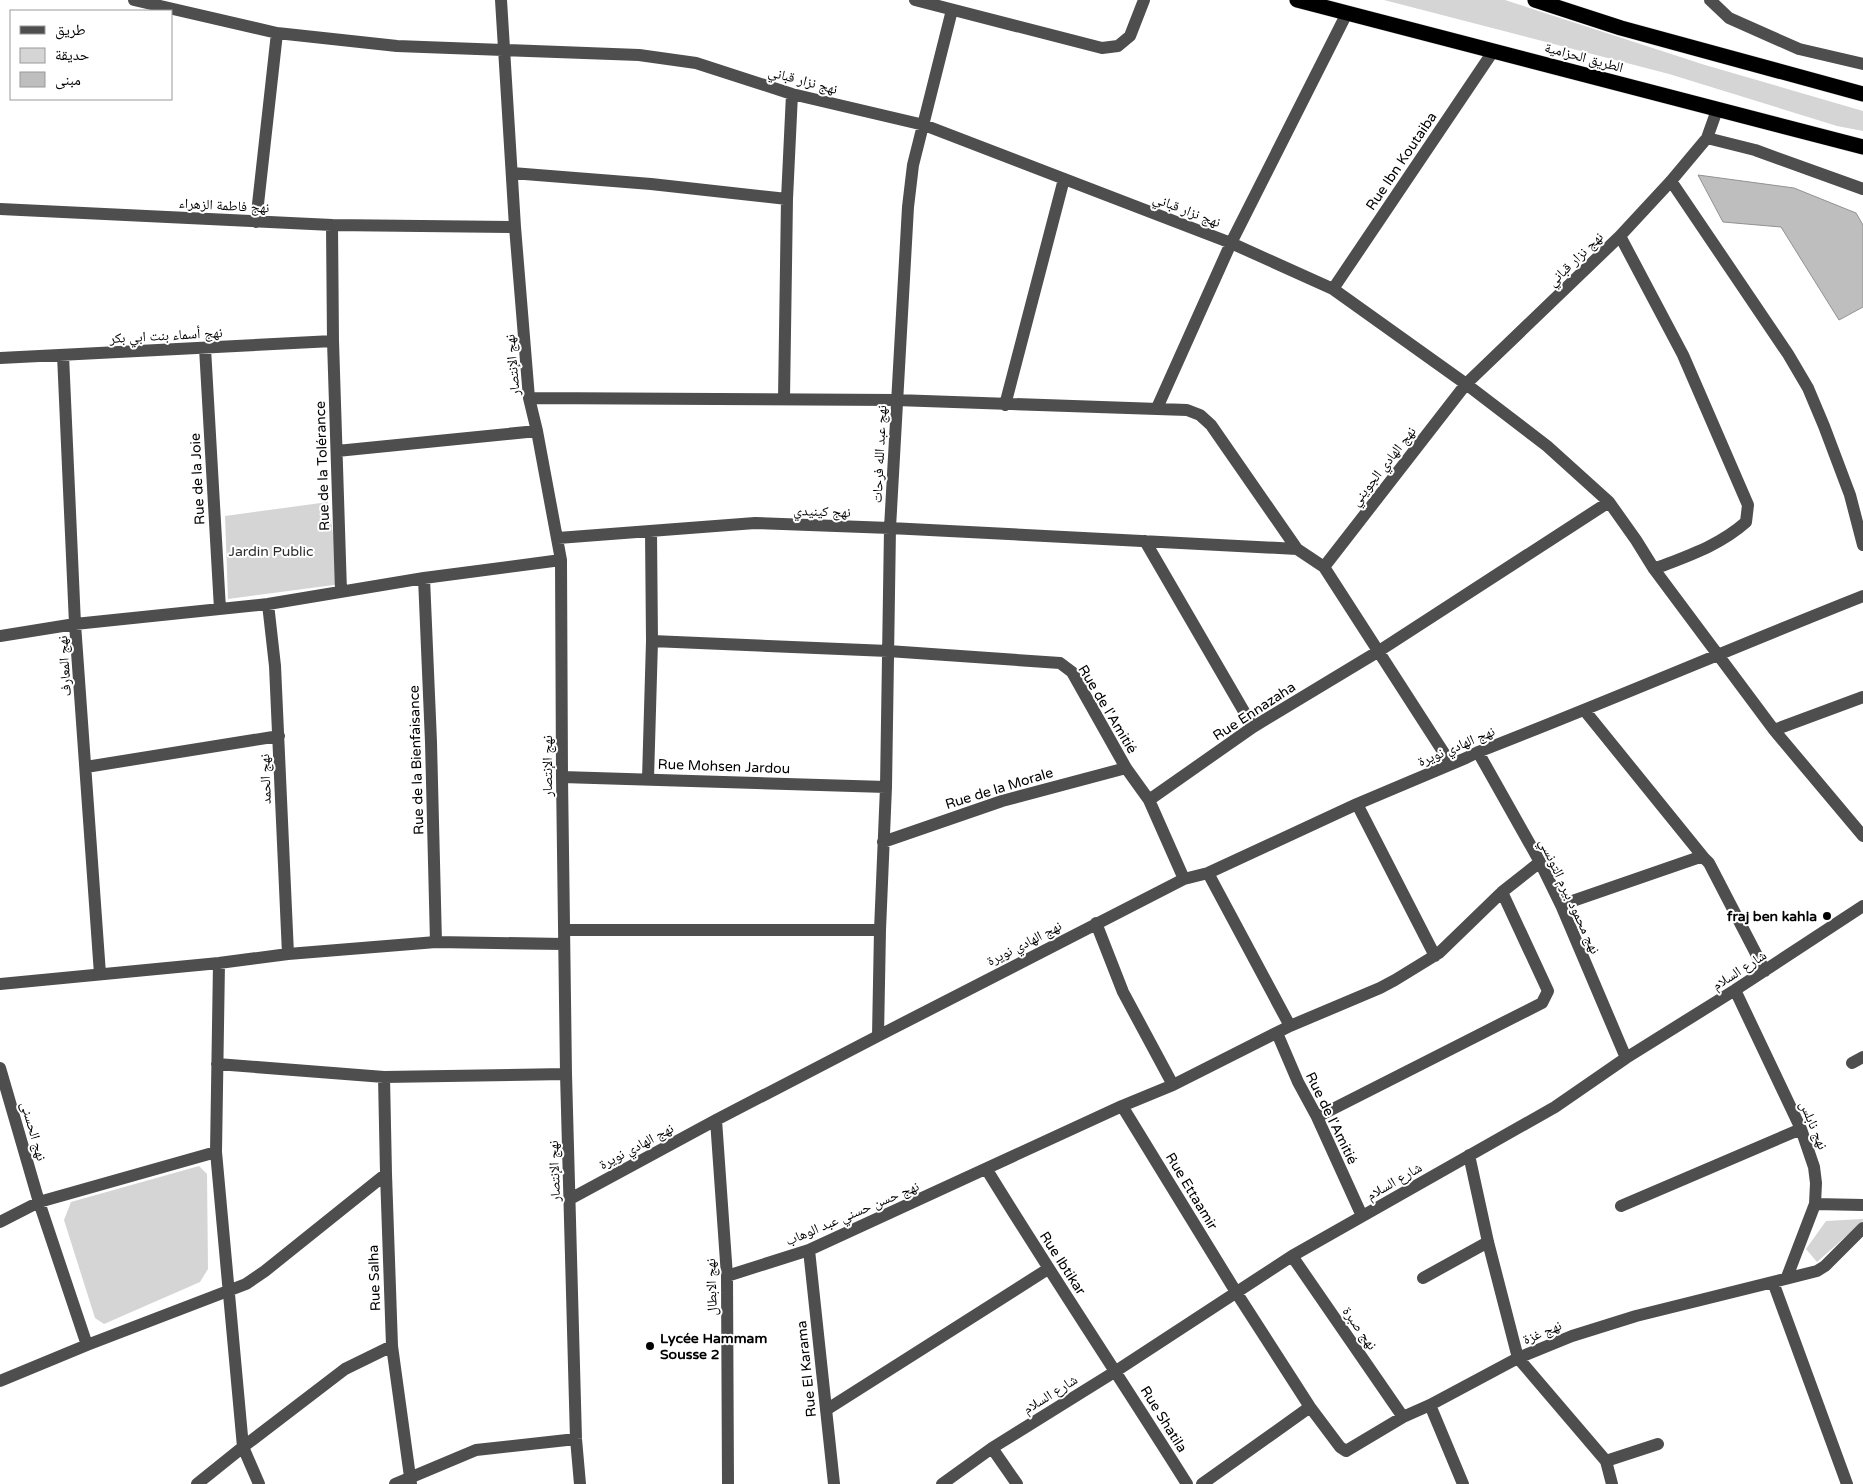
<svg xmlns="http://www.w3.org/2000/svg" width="1863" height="1484" viewBox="0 0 1863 1484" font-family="'Varela Round','Noto Naskh Arabic',sans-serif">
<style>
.green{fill:#d5d5d5}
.building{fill:#bebebe;stroke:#929292}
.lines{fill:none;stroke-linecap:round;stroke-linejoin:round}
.highway-casing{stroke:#dbdbdb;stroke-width:16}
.minor{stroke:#4e4e4e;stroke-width:12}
.highway{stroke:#000;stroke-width:15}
.poi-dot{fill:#000;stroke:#fff;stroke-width:2}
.labels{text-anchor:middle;stroke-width:4;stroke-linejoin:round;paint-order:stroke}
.street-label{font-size:14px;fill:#000;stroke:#fff}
.park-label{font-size:14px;fill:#2c2c2c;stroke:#fff}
.poi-label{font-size:14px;font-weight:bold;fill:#000;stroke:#fff;text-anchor:end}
</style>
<rect width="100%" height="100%" fill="#fff"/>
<path class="green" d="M1384,0H1505L1705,65L1863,111V131L1837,126L1669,74Z
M328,502L341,584L228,599L225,516Z
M199,1166L207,1174L208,1269L200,1282L104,1324L95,1318L64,1220L71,1202Z
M1863,1219V1221L1817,1262L1806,1249L1826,1221Z"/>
<path class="building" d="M1698,175L1794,188L1856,213L1863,225V307L1839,320L1781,227L1723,222Z"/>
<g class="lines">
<g class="highway-casing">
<path id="highway" d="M1297,0L1863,147
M1535,0L1621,28L1863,94"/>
</g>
<path class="minor" d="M134,0L277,33L397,46L639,55L696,63L792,94L924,125L1231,243L1333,289L1466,384L1547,446L1609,502L1636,540L1654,569L1774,730L1863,836
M501,0L515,227L529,398L537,431L561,560L562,777L566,1074L576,1439L580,1484
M915,0L1102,48L1118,46L1130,36L1144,0
M1710,0L1729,18L1799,49L1863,64
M1707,138L1755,150L1863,189
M512,173L651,184L787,199
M1671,181L1788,354L1808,388L1824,426L1850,495L1863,545
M0,209L332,225L333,341L341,591
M256,222L277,33
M332,225L515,227
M1620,236L1683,355L1748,505L1746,522C1719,546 1687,556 1654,569
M1333,289L1494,50
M205,348L220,609
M63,355L75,624L100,974
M0,358L333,341
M529,398L896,400L1187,410L1200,415L1211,425L1297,549
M784,399L787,199L792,94
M1005,405L1064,179
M1157,408L1231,243L1347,13
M337,451L537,431
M558,538L755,523L890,528L1297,549L1324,567L1451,764
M1145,541L1253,727
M1324,567L1466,384L1620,236L1671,181L1707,138L1717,110
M424,578L431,742L436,942
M268,604L275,666L288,954
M0,636L75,624L268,604L424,578L561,560
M652,641L888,651L1060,663L1072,672L1126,768L1149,800L1184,879L1208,873L1357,804L1466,758L1478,752C1607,702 1734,647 1863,596
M1585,711L1704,858
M1774,730L1863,697
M1478,752L1540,862L1561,905L1626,1058
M86,767L279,736
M562,777L886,787
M648,779L652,641L651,531
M1149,800L1253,727L1379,651L1609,502
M1357,804L1435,956
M883,842L1002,801L1126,768
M1208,873L1290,1026
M1561,905L1697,858H1704L1709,863L1765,971
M1096,923L1123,992L1173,1085
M564,930H880
M219,963L216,1152L243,1447L259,1484
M0,984L219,963L288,954L436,942L564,944
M1735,990L1801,1129L1814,1167L1816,1183L1815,1204L1787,1277
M1277,1033L1298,1082L1317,1117L1362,1216
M878,1036L1184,879
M1852,1063L1863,1057
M217,1064L384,1077L566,1074
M0,1068L39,1202L87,1345
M384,1077L386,1174L392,1346L411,1484
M1122,1106L1236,1292L1310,1407L1340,1447L1346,1451L1403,1417L1430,1405L1518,1358L1572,1336L1636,1316L1817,1271L1825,1266L1863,1228
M1317,1117L1542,1003L1548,991L1502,892
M716,1120L727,1276L728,1484
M1469,1155L1488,1242L1518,1358L1606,1461L1658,1444
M987,1170C1052,1276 1121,1379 1187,1484
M570,1199L716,1120L878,1036L880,930L886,787L890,528L908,207L913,165L952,10
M1815,1204L1863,1205
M1621,1206L1801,1129
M0,1222L39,1202L216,1152
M809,1250L834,1484
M1292,1256L1403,1417
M727,1276L809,1250L1122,1106L1173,1085L1290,1026L1380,988L1395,980L1439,953L1502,892L1540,862
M1423,1278L1488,1242
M1773,1282L1847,1484
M0,1381L87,1345L246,1284L265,1271L386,1174
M1430,1405L1463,1484
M826,1410L1048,1269
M992,1448L1017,1484
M1606,1461L1612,1484
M197,1484L243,1447L345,1369L392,1346
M395,1484L476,1450L576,1439
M942,1484L992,1448L1116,1371L1292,1256L1555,1107L1626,1058L1735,990L1863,906
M1202,1484L1310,1407"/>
<use href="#highway" class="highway"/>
</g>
<g class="poi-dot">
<circle cx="1827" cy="916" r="5"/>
<circle cx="650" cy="1346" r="5"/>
</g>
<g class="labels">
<g class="street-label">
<text transform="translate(1584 57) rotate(15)" y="5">الطريق الحزامية</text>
<text transform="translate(803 80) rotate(15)" y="5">نهج نزار قباني</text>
<text transform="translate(1401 161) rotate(-56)" y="5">Rue Ibn Koutaiba</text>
<text transform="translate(224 205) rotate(3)" y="5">نهج فاطمة الزهراء</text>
<text transform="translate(1187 210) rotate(21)" y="5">نهج نزار قباني</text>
<text transform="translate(1575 259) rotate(-44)" y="5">نهج نزار قباني</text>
<text transform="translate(166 335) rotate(-3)" y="5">نهج أسماء بنت ابي بكر</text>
<text transform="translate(512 365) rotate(-95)" y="5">نهج الإنتصار</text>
<text transform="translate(879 454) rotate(-87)" y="5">نهج عبد الله فرحات</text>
<text transform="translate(322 466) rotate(-92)" y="5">Rue de la Tolérance</text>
<text transform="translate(1383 466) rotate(-52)" y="5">نهج الهادي الجويني</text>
<text transform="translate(197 479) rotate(-93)" y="5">Rue de la Joie</text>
<text transform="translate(822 511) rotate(2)" y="5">نهج كينيدي</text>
<text transform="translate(64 666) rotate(-94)" y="5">نهج المعارف</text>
<text transform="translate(1108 709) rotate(59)" y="5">Rue de l'Amitié</text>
<text transform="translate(1254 711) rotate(-33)" y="5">Rue Ennazaha</text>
<text transform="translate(1456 746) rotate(-23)" y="5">نهج الهادي نويرة</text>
<text transform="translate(416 760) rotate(-92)" y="5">Rue de la Bienfaisance</text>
<text transform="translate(547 766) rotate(-90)" y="5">نهج الإنتصار</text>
<text transform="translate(724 766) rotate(2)" y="5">Rue Mohsen Jardou</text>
<text transform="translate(265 779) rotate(-92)" y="5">نهج الحمد</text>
<text transform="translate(999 788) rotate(-17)" y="5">Rue de la Morale</text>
<text transform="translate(1570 896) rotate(65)" y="5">نهج محمود بيرم التونسي</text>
<text transform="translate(1024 943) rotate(-27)" y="5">نهج الهادي نويرة</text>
<text transform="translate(1739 970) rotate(-33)" y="5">شارع السلام</text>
<text transform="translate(1332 1118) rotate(64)" y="5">Rue de l'Amitié</text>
<text transform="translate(1814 1125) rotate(67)" y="5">نهج نابلس</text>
<text transform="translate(34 1131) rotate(74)" y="5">نهج الحسنى</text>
<text transform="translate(636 1146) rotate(-28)" y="5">نهج الهادي نويرة</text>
<text transform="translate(554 1171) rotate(-92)" y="5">نهج الإنتصار</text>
<text transform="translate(1394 1181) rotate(-30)" y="5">شارع السلام</text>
<text transform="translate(1192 1191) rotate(59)" y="5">Rue Ettaamir</text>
<text transform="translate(852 1213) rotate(-23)" y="5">نهج حسن حسني عبد الوهاب</text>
<text transform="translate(1063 1263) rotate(57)" y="5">Rue Ibtikar</text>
<text transform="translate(374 1278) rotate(-92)" y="5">Rue Salha</text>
<text transform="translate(711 1287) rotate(-92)" y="5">نهج الابطال</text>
<text transform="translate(1360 1328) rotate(55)" y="5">نهج صبرة</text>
<text transform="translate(1542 1332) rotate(-23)" y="5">نهج غزة</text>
<text transform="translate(806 1369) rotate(-96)" y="5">Rue El Karama</text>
<text transform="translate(1050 1394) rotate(-32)" y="5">شارع السلام</text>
<text transform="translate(1164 1419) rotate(58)" y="5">Rue Shatila</text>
</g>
<g class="park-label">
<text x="271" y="556">Jardin Public</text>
</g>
<g class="poi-label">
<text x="1817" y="921">fraj ben kahla</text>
<text x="660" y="1343" text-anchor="start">Lycée Hammam<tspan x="660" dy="16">Sousse 2</tspan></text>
</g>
</g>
<rect x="10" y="10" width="162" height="90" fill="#ffffff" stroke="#999999"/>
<rect x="20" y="26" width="25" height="8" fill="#4e4e4e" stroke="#999999"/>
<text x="55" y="35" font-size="15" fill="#000000">طريق</text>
<rect x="20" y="48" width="25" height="15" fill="#d5d5d5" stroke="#999999"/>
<text x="55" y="60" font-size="15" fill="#000000">حديقة</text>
<rect x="20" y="72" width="25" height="15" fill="#bebebe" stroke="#999999"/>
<text x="55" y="85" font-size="15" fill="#000000">مبنى</text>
</svg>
